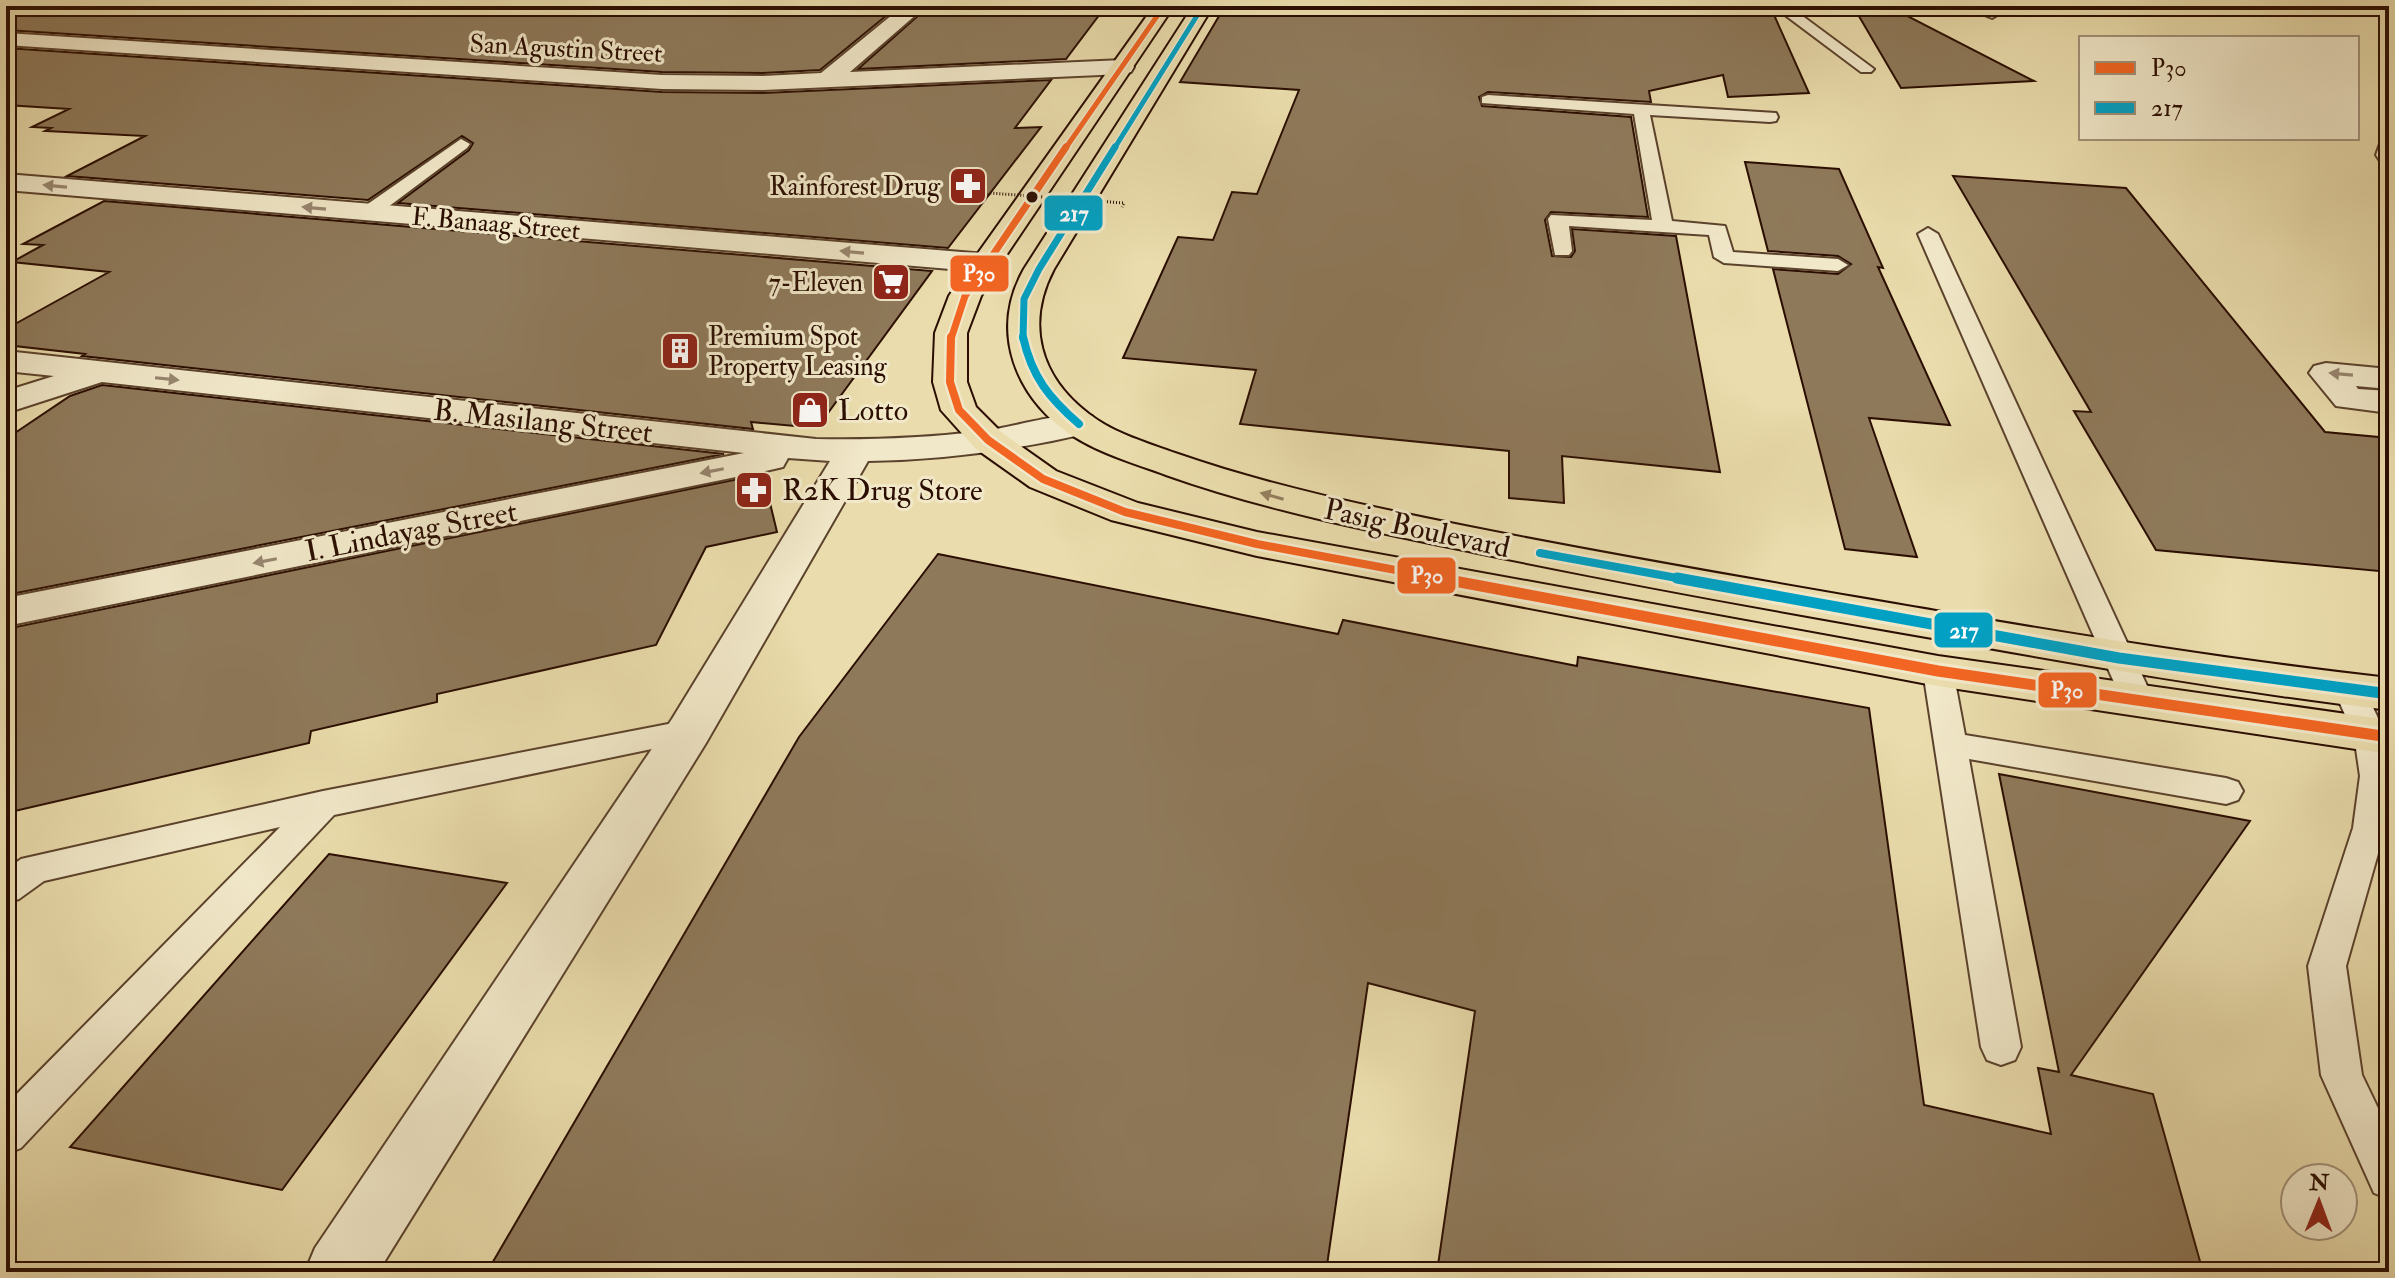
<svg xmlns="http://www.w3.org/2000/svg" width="2395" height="1278" viewBox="0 0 2395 1278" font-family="'IM FELL Double Pica',serif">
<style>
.building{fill:#8e795a;stroke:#2b0e01;stroke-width:2}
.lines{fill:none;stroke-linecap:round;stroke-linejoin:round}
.service-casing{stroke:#5b422c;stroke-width:4}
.minor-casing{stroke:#5b422c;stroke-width:4}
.primary-casing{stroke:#2b0e01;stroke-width:4}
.service{fill:#f1e8c9;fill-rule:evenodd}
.minor{fill:#f1e8c9;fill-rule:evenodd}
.primary{fill:#eadcac;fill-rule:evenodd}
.path-bridge{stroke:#2b0e01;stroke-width:3;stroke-dasharray:1 2;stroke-linecap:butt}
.bus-1-far3-casing{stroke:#f1e8c9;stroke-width:8}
.bus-1-far2-casing{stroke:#f1e8c9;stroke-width:11}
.bus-1-far1-casing{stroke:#f1e8c9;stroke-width:13}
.bus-1-casing{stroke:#f1e8c9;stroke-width:17}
.bus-2-far3-casing{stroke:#f1e8c9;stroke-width:8}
.bus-2-far2-casing{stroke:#f1e8c9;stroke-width:11}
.bus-2-far1-casing{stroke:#f1e8c9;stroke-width:13}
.bus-2-casing{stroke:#f1e8c9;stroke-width:17}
.bus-1-far3{stroke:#f26522;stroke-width:5}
.bus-1-far2{stroke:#f26522;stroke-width:7}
.bus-1-far1{stroke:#f26522;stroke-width:8}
.bus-1{stroke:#f26522;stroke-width:11}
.bus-2-far3{stroke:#02a1c4;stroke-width:5}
.bus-2-far2{stroke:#02a1c4;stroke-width:7}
.bus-2-far1{stroke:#02a1c4;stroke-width:8}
.bus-2{stroke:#02a1c4;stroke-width:11}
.oneway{fill:#98866f}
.oneway2{fill:#947f5f}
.bus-dot{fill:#2b0e01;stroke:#f1e8c9;stroke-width:3}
.labels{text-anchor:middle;stroke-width:6;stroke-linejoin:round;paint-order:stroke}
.far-street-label{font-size:26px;fill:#2b0e01;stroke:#f1e8c9}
.far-poi-label{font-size:26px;fill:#2b0e01;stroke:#f1e8c9;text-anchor:end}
.poi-label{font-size:30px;fill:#2b0e01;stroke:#f1e8c9;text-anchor:start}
.street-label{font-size:30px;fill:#2b0e01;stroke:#f1e8c9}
.line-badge{stroke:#f1e8c9;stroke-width:3}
.badge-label{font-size:22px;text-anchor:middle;font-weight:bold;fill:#fff}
</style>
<rect width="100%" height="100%" fill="#eadcac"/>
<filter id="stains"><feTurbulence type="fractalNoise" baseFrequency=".0025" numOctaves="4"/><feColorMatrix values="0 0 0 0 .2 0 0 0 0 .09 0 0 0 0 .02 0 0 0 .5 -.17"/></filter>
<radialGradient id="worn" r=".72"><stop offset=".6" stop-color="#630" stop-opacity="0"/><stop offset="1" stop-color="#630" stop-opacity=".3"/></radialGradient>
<path class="building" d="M6,6H898L820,70L763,73L662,72L6,30Z
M929,6H1106L1066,59L858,69Z
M1225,6H1287L1292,10L1314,6H1770L1809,93L1728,97L1723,75L1649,91L1651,102L1488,92L1479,97L1482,106L1631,117L1648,217L1551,212L1545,220L1552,256L1571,257L1575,251L1572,229L1676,236L1720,472L1562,456L1564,503L1509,498V451L1240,424L1256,370L1123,358L1178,237L1213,240L1232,192L1257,194L1299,90L1180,82Z
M1853,6H1888L2034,81L1901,88Z
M6,48L662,92L763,93L1051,80L1015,128L1041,127L948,248L398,203L469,150L473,143L462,136L368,200L67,176L145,136L45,131L51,128L32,127L69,109L6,105Z
M1745,162L1839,169L1883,268L1878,267L1950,425L1869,418L1917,557L1845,549L1773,269L1838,274L1851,264L1838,256L1768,251Z
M1953,176L2126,188L2325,432L2389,438V572L2156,550L2074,411L2091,412Z
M104,201L932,271L817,428L751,422L753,429L82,356L85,354L6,345V329L109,272L12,262L43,245L23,244Z
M102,385L724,454L6,595V439L70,396Z
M763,474L777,532L706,547L656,645L437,694V702L311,731L309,743L6,813V629Z
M938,554L1338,634L1343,620L1577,666L1578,657L1869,708L1924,1105L2051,1134L2038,1068L2059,1072L1999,774L2250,821L2071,1075L2153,1094L2203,1272H1437L1475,1011L1368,983L1326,1272H487L799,737Z
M329,854L507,883L282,1190L70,1147Z"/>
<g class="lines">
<g class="service-casing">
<path id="service" d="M1773,6H1789L1874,69L1871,72H1861Z
M1962,6H1982L1999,14L1992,18Z
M1488,95L1776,113L1778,117L1776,121L1770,122L1650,115L1672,221L1725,226L1733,252L1838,259L1848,265L1838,271L1724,263L1714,257L1709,235L1569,226L1572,251L1569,255H1555L1548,219L1551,215L1652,220L1634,114L1482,103V97Z
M461,139L470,144L467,148L376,216H362L359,212L362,208Z
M1928,228L1938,234L2155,703L2150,711L2139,714L2128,711L2123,703L1918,234Z
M1938,661L1949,664L1953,671L1965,735L2226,778L2238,782L2243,791L2238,800L2226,804L1969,759L2021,1047L2015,1060L2001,1065L1987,1060L1981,1047L1923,671L1927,664Z
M2350,679L2361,682L2386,735L2389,815L2346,966L2362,1075L2389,1131V1199L2374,1193L2321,1075L2308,966L2353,828L2360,776L2354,735L2334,690L2339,682Z
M689,720L700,723L705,731L700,739L334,815L21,1148L6,1154V1105L280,827L44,881L19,899L6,903V870L21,859L323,791Z"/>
</g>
<g class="minor-casing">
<path id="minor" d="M903,6H926L850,72L1123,60L1131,62L1134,67L1131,72L1123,74L763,90L662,89L6,45V33L662,75L763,76L821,73Z
M2389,141V163L2380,161L2376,155L2380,144Z
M6,174L986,254L997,257L1001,263L997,269L986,272L6,190Z
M6,351L816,439C872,440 927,438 983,431C1011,428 1067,410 1092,416L1097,424L1092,432C1018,450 944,460 868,461L706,743L378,1272H305L315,1248L672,719L830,461L788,458L783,467L770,470L6,626V598L744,453L102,382L6,413V391L54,376L6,371Z
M2326,363L2389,369V389L2356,386L2358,389L2389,391V413L2336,406L2309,373L2314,366Z"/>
</g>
<g class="primary-casing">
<path id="primary" d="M1154,6H1174L1001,263L981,296L967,333V382L976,407L1001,432L1056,471L1138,503L1257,532L1938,656L2389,720V754L1938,686L1257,556L1111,520L1030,487L975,448L941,410L933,382L935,333L949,296L971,263Z
M1193,6H1213L1054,269C1025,324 1040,377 1089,414C1115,434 1148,443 1178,454C1273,487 1371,507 1470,527C1624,558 1780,584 1936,611C2086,637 2237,661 2389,678V710C2237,692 2088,666 1938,639C1783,612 1627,584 1473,552C1370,531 1265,510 1166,475C1134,463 1101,454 1073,436C1015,398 989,331 1024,269Z"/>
</g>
<use href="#service" class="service"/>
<use href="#minor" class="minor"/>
<use href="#primary" class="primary"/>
<path class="path-bridge" d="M986,197L990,193L1124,203L1122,207"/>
<g class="bus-1-far3-casing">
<path id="bus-1-far3" d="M1065,149L1164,6"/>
</g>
<g class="bus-1-far2-casing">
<path id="bus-1-far2" d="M951,339L965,296L1066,147"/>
</g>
<g class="bus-1-far1-casing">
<path id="bus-1-far1" d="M951,337L950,382L959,410L988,440L1043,479L1125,512L1257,544L1449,580"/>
</g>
<g class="bus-1-casing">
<path id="bus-1" d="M1438,578L1938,671L2389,737"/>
</g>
<g class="bus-2-far3-casing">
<path id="bus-2-far3" d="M1114,149L1203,6"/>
</g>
<g class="bus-2-far2-casing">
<path id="bus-2-far2" d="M1023,339L1024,299L1039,269L1115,147"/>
</g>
<g class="bus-2-far1-casing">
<path id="bus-2-far1" d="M1023,337C1032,377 1049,398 1079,424
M1540,553L1688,580"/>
</g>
<g class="bus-2-casing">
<path id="bus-2" d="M1677,578L2119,658L2389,694"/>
</g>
<use href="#bus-1-far3" class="bus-1-far3"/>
<use href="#bus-1-far2" class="bus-1-far2"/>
<use href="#bus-1-far1" class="bus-1-far1"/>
<use href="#bus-1" class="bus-1"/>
<use href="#bus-2-far3" class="bus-2-far3"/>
<use href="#bus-2-far2" class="bus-2-far2"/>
<use href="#bus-2-far1" class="bus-2-far1"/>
<use href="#bus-2" class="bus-2"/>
</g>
<defs><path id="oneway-solid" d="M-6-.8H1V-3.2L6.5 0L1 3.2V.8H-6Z" transform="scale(2)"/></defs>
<g class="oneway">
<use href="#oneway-solid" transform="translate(55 186) rotate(-175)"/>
<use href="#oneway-solid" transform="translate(314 208) rotate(-175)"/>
<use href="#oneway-solid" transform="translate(852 252) rotate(-175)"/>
<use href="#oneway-solid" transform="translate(2341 374) rotate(-175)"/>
<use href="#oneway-solid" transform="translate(167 379) rotate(6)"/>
<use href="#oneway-solid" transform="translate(712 471) rotate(169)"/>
<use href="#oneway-solid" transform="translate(265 561) rotate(169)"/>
</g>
<use class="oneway2" href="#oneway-solid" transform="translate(1272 496) rotate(-164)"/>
<defs>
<g id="pharmacy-square" transform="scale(2)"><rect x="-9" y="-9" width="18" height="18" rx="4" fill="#8f2418" stroke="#f1e8c9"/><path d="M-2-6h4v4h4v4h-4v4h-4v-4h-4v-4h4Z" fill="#fff"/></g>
<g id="supermarket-square" transform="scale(2)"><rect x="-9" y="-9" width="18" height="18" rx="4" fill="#8f2418" stroke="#f1e8c9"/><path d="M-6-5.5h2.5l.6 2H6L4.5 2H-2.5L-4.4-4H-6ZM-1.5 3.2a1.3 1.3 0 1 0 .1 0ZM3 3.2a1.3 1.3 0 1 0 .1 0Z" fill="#fff"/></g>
<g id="building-square" transform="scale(2)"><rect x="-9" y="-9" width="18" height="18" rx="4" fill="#8f2418" stroke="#f1e8c9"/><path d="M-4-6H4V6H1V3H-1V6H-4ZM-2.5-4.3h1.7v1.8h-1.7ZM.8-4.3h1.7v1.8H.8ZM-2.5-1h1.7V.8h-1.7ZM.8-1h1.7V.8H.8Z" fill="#fff"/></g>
<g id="shop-square" transform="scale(2)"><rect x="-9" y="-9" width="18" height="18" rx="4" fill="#8f2418" stroke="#f1e8c9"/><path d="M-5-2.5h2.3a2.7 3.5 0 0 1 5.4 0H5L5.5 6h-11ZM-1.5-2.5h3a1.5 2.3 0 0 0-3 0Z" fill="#fff"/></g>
</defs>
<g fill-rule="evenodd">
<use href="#pharmacy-square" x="968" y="186"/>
<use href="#supermarket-square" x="891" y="282"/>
<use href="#building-square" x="680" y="351"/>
<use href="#shop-square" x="810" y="410"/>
<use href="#pharmacy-square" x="754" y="490"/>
</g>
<circle class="bus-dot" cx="1032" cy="197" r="7"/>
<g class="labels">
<g class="far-street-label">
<text transform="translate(566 48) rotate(3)" y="9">San Agustin Street</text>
<text transform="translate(496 223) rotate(5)" y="9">F. Banaag Street</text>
</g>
<g class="far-poi-label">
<text x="940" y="195">Rainforest Drug</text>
<text x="863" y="291">7-Eleven</text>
<text x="708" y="345" text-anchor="start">Premium Spot<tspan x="708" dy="30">Property Leasing</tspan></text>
</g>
<g class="poi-label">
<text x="838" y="420">Lotto</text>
<text x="782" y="500">R2K Drug Store</text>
</g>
<g class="street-label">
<text transform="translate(543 421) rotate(6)" y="10">B. Masilang Street</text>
<text transform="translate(1417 528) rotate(12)" y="10">Pasig Boulevard</text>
<text transform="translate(411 531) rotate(-11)" y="10">I. Lindayag Street</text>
</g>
</g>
<g class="line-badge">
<rect x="1043" y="194" width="61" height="38" rx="8" fill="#02a1c4"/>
<rect x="949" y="254" width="61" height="39" rx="8" fill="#f26522"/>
<rect x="1396" y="556" width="61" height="39" rx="8" fill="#f26522"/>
<rect x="1933" y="611" width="61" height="38" rx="8" fill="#02a1c4"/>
<rect x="2037" y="671" width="61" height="38" rx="8" fill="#f26522"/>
</g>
<g class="badge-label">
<text x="1074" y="221">217</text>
<text x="979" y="281">P30</text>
<text x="1427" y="583">P30</text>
<text x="1964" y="638">217</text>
<text x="2067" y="698">P30</text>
</g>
<rect width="2395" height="1278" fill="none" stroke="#eadcac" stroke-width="32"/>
<rect x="8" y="8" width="2379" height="1262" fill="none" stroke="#2b0e01" stroke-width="4"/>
<rect x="16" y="16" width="2363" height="1246" fill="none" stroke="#2b0e01" stroke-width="2"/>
<rect x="2079" y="36" width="280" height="104" fill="#f1e8c9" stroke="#a29179" stroke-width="2"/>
<rect x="2095" y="62" width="40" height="12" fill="#f26522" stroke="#a29179" stroke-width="2"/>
<text x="2151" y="76" font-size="24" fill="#2b0e01">P30</text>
<rect x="2095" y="102" width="40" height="12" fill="#02a1c4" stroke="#a29179" stroke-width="2"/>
<text x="2151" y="116" font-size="24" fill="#2b0e01">217</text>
<g transform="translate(2319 1202) rotate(1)"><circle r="38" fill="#f1e8c9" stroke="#a29179" stroke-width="2"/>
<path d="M0-6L14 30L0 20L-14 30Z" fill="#8f2418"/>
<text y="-12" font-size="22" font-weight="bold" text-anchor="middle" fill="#2b0e01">N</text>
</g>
<rect width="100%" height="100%" filter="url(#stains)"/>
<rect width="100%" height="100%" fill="url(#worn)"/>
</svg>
